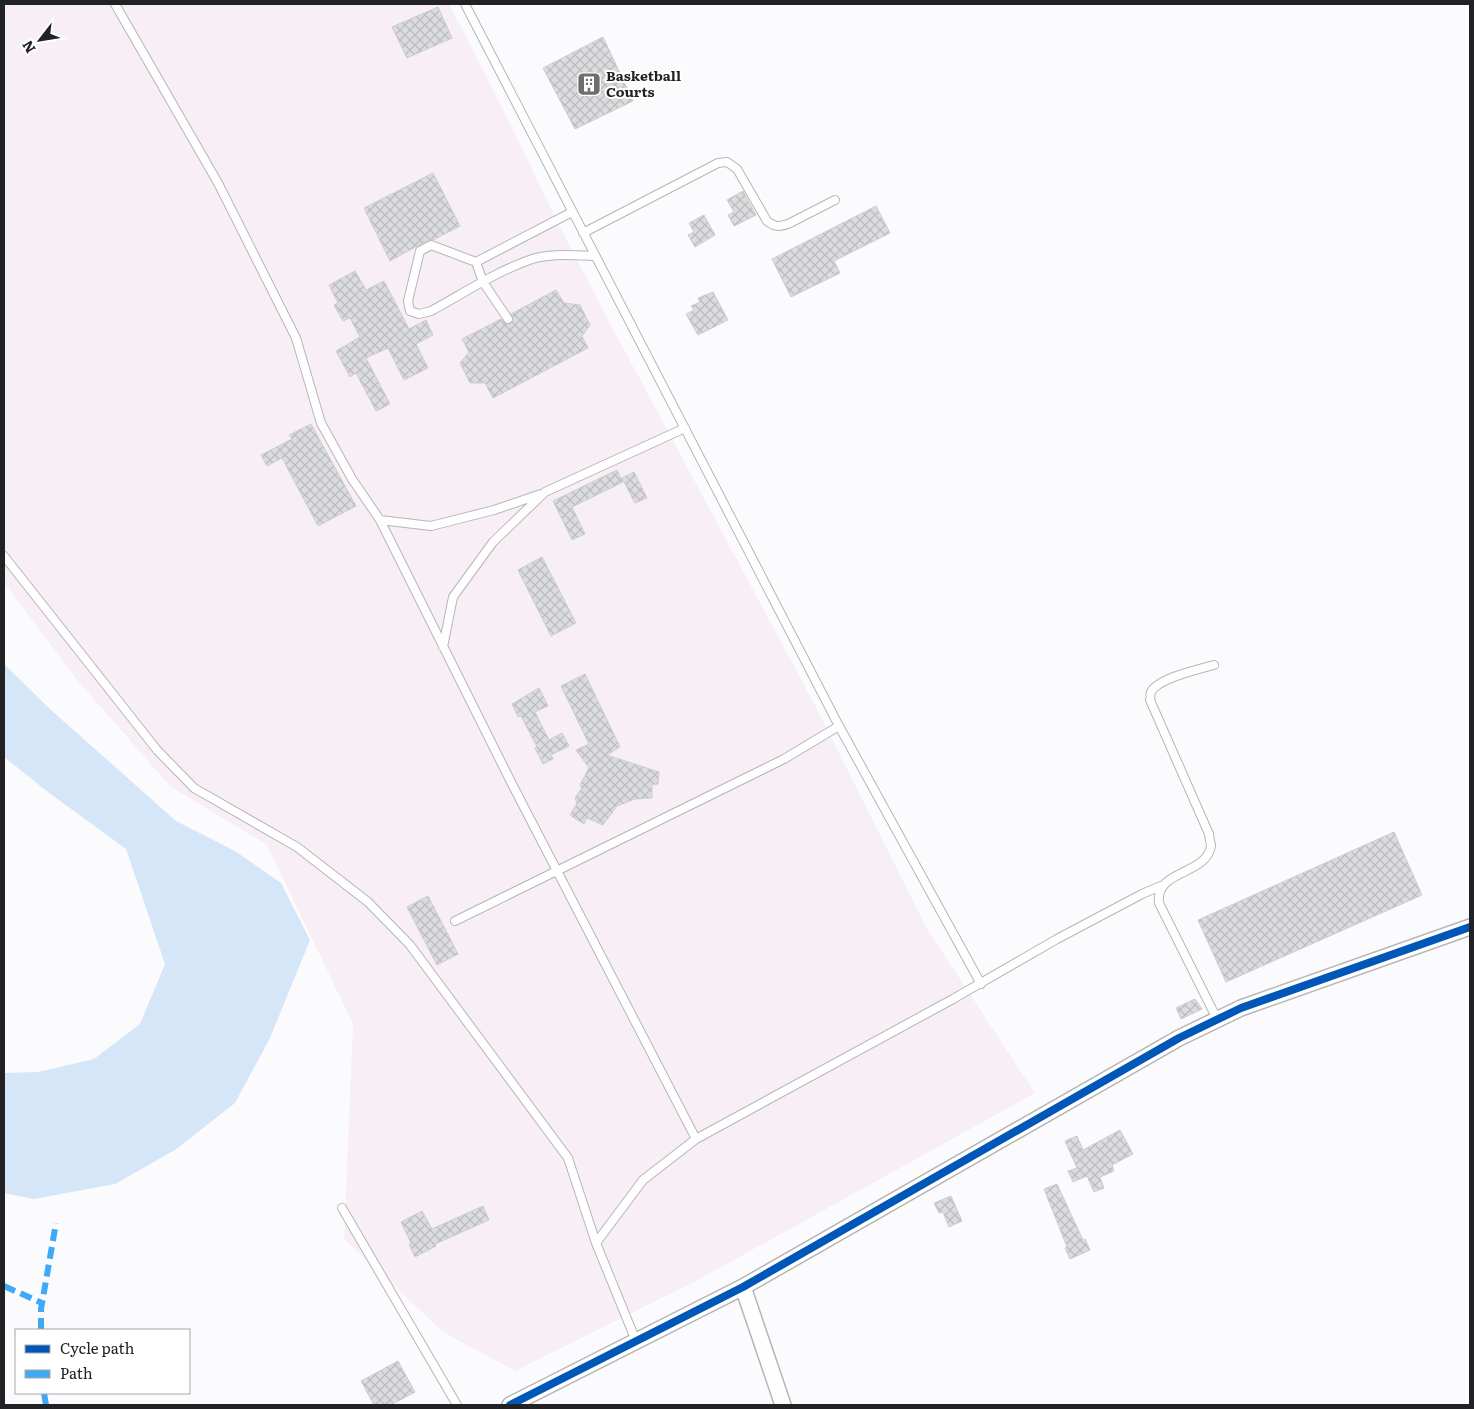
<svg xmlns="http://www.w3.org/2000/svg" width="1474" height="1409" viewBox="0 0 1474 1409" font-family="Literata,serif">
<style>
.industrial{fill:#f8eef5}
.water{fill:#d5e6f9}
.building{fill:url(#building-cross-hatch);stroke:#cdced0}
.lines{fill:none;stroke-linecap:round;stroke-linejoin:round}
.service-casing{stroke:#b6b6b9;stroke-width:10}
.minor-casing{stroke:#b6b6b9;stroke-width:18}
.service{stroke:#fefeff;stroke-width:8}
.minor{stroke:#fefeff;stroke-width:15}
.quiet{stroke:#3fa9f5;stroke-width:6;stroke-dasharray:12 6;stroke-linecap:butt}
.cycleway-casing{stroke:#fff;stroke-width:11}
.cycleway{stroke:#0057b8;stroke-width:8}
.labels{text-anchor:middle;stroke-width:4;stroke-linejoin:round;paint-order:stroke}
.poi-label{font-size:14px;font-weight:bold;fill:#222225;stroke:#fff;text-anchor:start}
</style>
<defs>
<pattern id="building-cross-hatch" width="8" height="8" patternUnits="userSpaceOnUse" patternTransform="scale(1.25)"><rect width="8" height="8" fill="#dbdcde"/><path d="M0 0l8 8M0 8l8-8" fill="none" stroke="#bcbcbe"/></pattern>
</defs>
<rect width="100%" height="100%" fill="#fbfbfd"/>
<path class="industrial" d="M4,4H449L499,101L560,227L613,329L816,707L927,929L1035,1093L696,1281L515,1371L443,1332L344,1239L353,1024L267,845L170,786L79,682L4,582Z"/>
<path class="water" d="M4,664L51,710L176,821L235,851L281,883L310,940L270,1038L235,1103L175,1150L115,1184L34,1199L4,1193V1073L38,1072L94,1059L140,1024L165,964L126,849L48,792L4,757Z"/>
<path class="building" d="M438,7L452,38L407,58L392,27Z
M603,37L633,101L575,129L543,68Z
M433,173L460,226L433,240H428L390,261L364,208Z
M743,191L756,215L734,226L728,215L734,212L727,200Z
M876,206L890,233L834,261L840,273L791,297L772,259Z
M704,215L715,235L695,247L688,235L694,232L689,223Z
M355,271L366,290L384,281L409,329L426,320L433,335L416,344L428,368L404,380L388,348L366,358L390,404L376,411L356,373L350,377L336,351L360,337L350,318L343,321L334,305L338,303L329,285Z
M556,290L564,303L580,305L590,325L582,336L588,348L493,398L485,383H470L460,363L469,352L462,339L499,320L501,319L506,324H511L514,319L511,314Z
M713,292L728,320L698,335L686,314L694,310L691,306L700,302L698,298Z
M311,424L356,506L318,526L282,458L267,466L261,455L292,439L289,435Z
M617,470L623,482L572,507L585,534L572,540L553,501Z
M634,472L647,498L635,503L622,478Z
M542,557L576,623L551,636L518,570Z
M585,674L620,747L607,755L659,772L658,784L652,785V798L635,799L617,806L603,825L587,818L584,824L570,815L577,803L575,798L582,788L580,785L589,768L576,750L589,744L561,686Z
M539,688L548,706L535,712L549,740L562,733L569,746L551,755L553,759L543,764L535,748L537,747L521,716L518,717L512,704Z
M1394,832L1422,895L1226,982L1198,920Z
M428,896L458,954L437,965L407,907Z
M1195,999L1202,1009L1181,1019L1176,1008Z
M1120,1130L1133,1154L1112,1165L1114,1171L1100,1177L1104,1188L1094,1192L1087,1176L1073,1182L1068,1171L1077,1168L1065,1141L1077,1136L1083,1150Z
M1057,1184L1083,1240L1085,1239L1090,1250L1070,1259L1065,1248L1067,1247L1044,1189Z
M951,1196L962,1221L949,1227L943,1212L939,1213L934,1203Z
M483,1206L489,1220L435,1244L436,1246L415,1257L409,1244L411,1243L401,1222L422,1211L432,1229Z
M398,1361L415,1392L391,1405H374L361,1381Z"/>
<g class="lines">
<g class="service-casing">
<path id="service" d="M115,4L218,183L296,338L321,423L352,479L380,520L512,784L696,1139
M465,4L839,726L981,984
M572,212L476,262L431,245L420,251L408,301L410,311L419,314L431,311C464,293 497,271 532,259C552,253 575,255 595,256
M583,233L718,163L727,162L737,169L767,221C775,227 779,227 788,224L835,200
M476,262L483,282L508,319
M380,520L431,526L494,510L541,494
M4,556L157,750L194,788L297,847L368,902L410,945L568,1158L596,1243
M443,647L453,597L493,542L545,492L685,428
M1214,665C1200,669 1158,678 1151,692C1150,694 1151,697 1150,700L1209,834C1209,838 1211,843 1211,846C1206,876 1155,869 1159,903L1217,1019
M455,921L784,759L839,726
M342,1208L457,1405
M636,1341L596,1243L643,1180L696,1139L953,999L1057,939L1142,894L1161,886"/>
</g>
<g class="minor-casing">
<path id="minor" d="M743,1287L783,1405
M510,1405L743,1287L1179,1038L1241,1008L1470,927"/>
</g>
<use href="#service" class="service"/>
<use href="#minor" class="minor"/>
<path class="quiet" d="M4,1286L42,1303
M41,1330V1309L56,1223
M44,1393L46,1405"/>
<g class="cycleway-casing">
<path id="cycleway" d="M510,1405L743,1287L1179,1038L1241,1008L1470,927"/>
</g>
<use href="#cycleway" class="cycleway"/>
</g>
<defs>
<g id="building-square" transform="scale(1.25)"><rect x="-9" y="-9" width="18" height="18" rx="4" fill="#6e6e71" stroke="#fff"/><path d="M-4-6H4V6H1V3H-1V6H-4ZM-2.5-4.3h1.7v1.8h-1.7ZM.8-4.3h1.7v1.8H.8ZM-2.5-1h1.7V.8h-1.7ZM.8-1h1.7V.8H.8Z" fill="#fff"/></g>
</defs>
<g fill-rule="evenodd">
<use href="#building-square" x="589" y="84"/>
</g>
<g class="labels">
<g class="poi-label">
<text x="606" y="81">Basketball<tspan x="606" dy="16">Courts</tspan></text>
</g>
</g>
<rect width="1474" height="1409" fill="none" stroke="#222225" stroke-width="10"/>
<rect x="15" y="1329" width="175" height="65" fill="#ffffff" stroke="#a7a7a8"/>
<rect x="25" y="1345" width="25" height="8" fill="#0057b8" stroke="#a7a7a8"/>
<text x="60" y="1354" font-size="15" fill="#222225">Cycle path</text>
<rect x="25" y="1370" width="25" height="8" fill="#3fa9f5" stroke="#a7a7a8"/>
<text x="60" y="1379" font-size="15" fill="#222225">Path</text>
<g transform="translate(40 40) rotate(239)" stroke="#ffffff" stroke-width="4" paint-order="stroke">
<path d="M0-4L9 19L0 12L-9 19Z" fill="#222225"/>
<text y="-8" font-size="14" font-weight="bold" text-anchor="middle" fill="#222225">N</text>
</g>
</svg>
